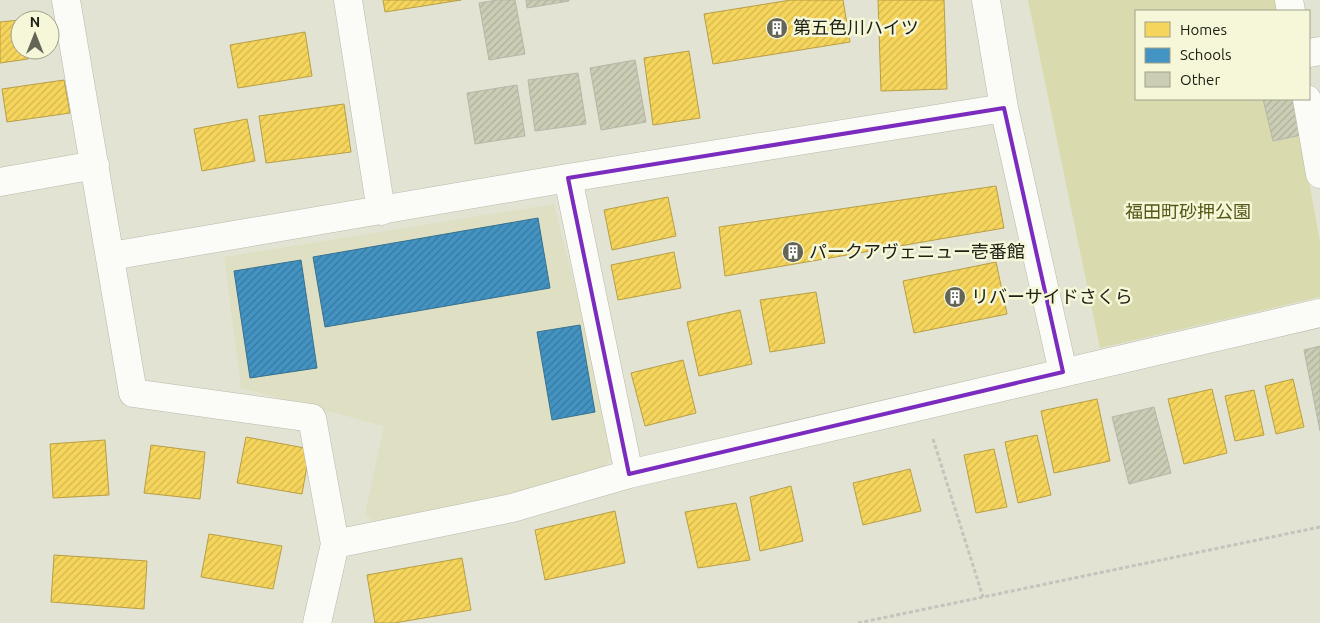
<svg xmlns="http://www.w3.org/2000/svg" width="1320" height="623" viewBox="0 0 1320 623" font-family="Ubuntu,'Noto Sans JP',sans-serif">
<style>
.built{fill:#dfe0c3}
.green{fill:#d9dbaf}
.homes{fill:url(#homes-hatch);stroke:#b69f47}
.schools{fill:url(#schools-hatch);stroke:#38718f}
.building{fill:url(#building-hatch);stroke:#b6b7a9}
.lines{fill:none;stroke-linecap:round;stroke-linejoin:round}
.minor-casing{stroke:#b8b9ac;stroke-width:29}
.path{stroke:#c4c4be;stroke-width:3;stroke-dasharray:4 2.5;stroke-linecap:butt}
.minor{stroke:#fbfbf8;stroke-width:28}
.marked{fill:none;stroke:#7b2cbf;stroke-width:4;stroke-linejoin:round}
.labels{text-anchor:middle;stroke-width:5;stroke-linejoin:round;paint-order:stroke}
.poi-label{font-size:18px;fill:#202115;stroke:#f5f7d8;text-anchor:start}
.park-label{font-size:18px;fill:#555617;stroke:#f5f7d8}
</style>
<defs>
<pattern id="homes-hatch" width="6" height="6" patternUnits="userSpaceOnUse" patternTransform="scale(1.25)"><rect width="6" height="6" fill="#f6d55c"/><path d="M-1 1l2-2M0 6l6-6M5 7l2-2" fill="none" stroke="#d3b74f"/></pattern>
<pattern id="schools-hatch" width="6" height="6" patternUnits="userSpaceOnUse" patternTransform="scale(1.25)"><rect width="6" height="6" fill="#4393c3"/><path d="M-1 1l2-2M0 6l6-6M5 7l2-2" fill="none" stroke="#38789d"/></pattern>
<pattern id="building-hatch" width="6" height="6" patternUnits="userSpaceOnUse" patternTransform="scale(1.25)"><rect width="6" height="6" fill="#cccdb5"/><path d="M-1 1l2-2M0 6l6-6M5 7l2-2" fill="none" stroke="#afb09b"/></pattern>
</defs>
<rect width="100%" height="100%" fill="#e2e3d2"/>
<path class="built" d="M554,204L615,446L603,473L379,527L365,514L384,426L241,388L224,257Z"/>
<path class="green" d="M1028,0H1275L1277,11H1136V99H1294L1320,242V297L1100,348Z"/>
<path class="homes" d="M383,0H461L385,12Z
M791,0H843L850,42L713,64L704,14Z
M878,0H944L947,89L881,91Z
M20,20V50H26L28,59L0,63V22Z
M305,32L312,76L238,88L230,45Z
M689,51L700,118L653,125L644,58Z
M64,80L70,113L7,122L2,89Z
M344,104L351,152L266,163L259,116Z
M247,119L255,161L202,171L194,129Z
M996,186L1004,228L725,276L719,227Z
M668,197L676,236L612,250L604,210Z
M674,252L681,288L618,300L611,265Z
M996,262L1007,314L914,333L903,281Z
M816,292L825,343L770,352L760,300Z
M740,310L752,364L699,376L687,322Z
M683,360L696,413L645,426L631,373Z
M1293,379L1304,427L1276,434L1265,386Z
M1212,389L1227,453L1184,464L1168,399Z
M1254,390L1264,435L1235,441L1225,396Z
M1097,399L1110,461L1054,473L1041,411Z
M1037,435L1051,495L1018,503L1005,442Z
M246,437L310,449L302,494L237,483Z
M105,440L109,495L53,498L50,444Z
M151,445L205,452L200,499L144,493Z
M994,449L1007,507L976,513L964,455Z
M910,469L921,511L863,525L853,483Z
M791,486L803,541L760,551L750,497Z
M736,503L750,560L698,568L685,512Z
M615,511L625,563L545,580L535,530Z
M209,534L282,546L273,589L201,577Z
M54,555L147,561L144,609L51,602Z
M462,558L471,610L394,623H375L367,575Z"/>
<path class="schools" d="M538,218L550,288L325,327L313,257Z
M301,260L317,368L250,378L234,271Z
M580,325L595,412L552,420L537,332Z"/>
<path class="building" d="M497,0H515L525,54L489,60L479,3Z
M526,0H569V1L527,8Z
M635,60L646,122L601,130L590,68Z
M578,73L586,124L535,131L528,80Z
M517,85L525,136L475,144L467,93Z
M1263,99H1299L1306,134L1273,141Z
M1320,346V431L1304,350Z
M1154,407L1171,473L1129,484L1112,417Z"/>
<g class="lines">
<g class="minor-casing">
<path id="minor" d="M66,0L133,393L312,418L335,544L512,508L629,474L1320,313
M348,0L381,211
M986,0L1004,108L1063,372
M1289,0L1291,11
M1309,53L1320,51
M1307,99L1320,174
M568,178L629,474
M0,182L95,165
M111,256L568,178L1004,108
M317,623L335,544"/>
</g>
<path class="path" d="M933,439L983,597
M858,623L1320,527"/>
<use href="#minor" class="minor"/>
</g>
<path class="marked" d="M1004,108L1063,372L629,474L568,178Z"/>
<defs>
<g id="building-disc" transform="scale(1.125)"><circle r="9.5" fill="#646557" stroke="#f5f7d8"/><path d="M-4-6H4V6H1V3H-1V6H-4ZM-2.5-4.3h1.7v1.8h-1.7ZM.8-4.3h1.7v1.8H.8ZM-2.5-1h1.7V.8h-1.7ZM.8-1h1.7V.8H.8Z" fill="#fff"/></g>
</defs>
<g fill-rule="evenodd">
<use href="#building-disc" x="777" y="28"/>
<use href="#building-disc" x="793" y="252"/>
<use href="#building-disc" x="955" y="297"/>
</g>
<g class="labels">
<g class="poi-label">
<text x="793" y="34">第五色川ハイツ</text>
<text x="809" y="258">パークアヴェニュー壱番館</text>
<text x="971" y="303">リバーサイドさくら</text>
</g>
<g class="park-label">
<text x="1188" y="218">福田町砂押公園</text>
</g>
</g>
<rect x="1135" y="10" width="175" height="90" fill="#f5f7d8" stroke="#a0a18a"/>
<rect x="1145" y="22" width="25" height="15" fill="#f6d55c" stroke="#a0a18a"/>
<text x="1180" y="35" font-size="15" fill="#202115">Homes</text>
<rect x="1145" y="48" width="25" height="15" fill="#4393c3" stroke="#a0a18a"/>
<text x="1180" y="60" font-size="15" fill="#202115">Schools</text>
<rect x="1145" y="72" width="25" height="15" fill="#cccdb5" stroke="#a0a18a"/>
<text x="1180" y="85" font-size="15" fill="#202115">Other</text>
<g transform="translate(35 35)"><circle r="24" fill="#f5f7d8" stroke="#a0a18a"/>
<path d="M0-4L9 19L0 12L-9 19Z" fill="#646557"/>
<text y="-8" font-size="14" font-weight="bold" text-anchor="middle" fill="#202115">N</text>
</g>
</svg>
